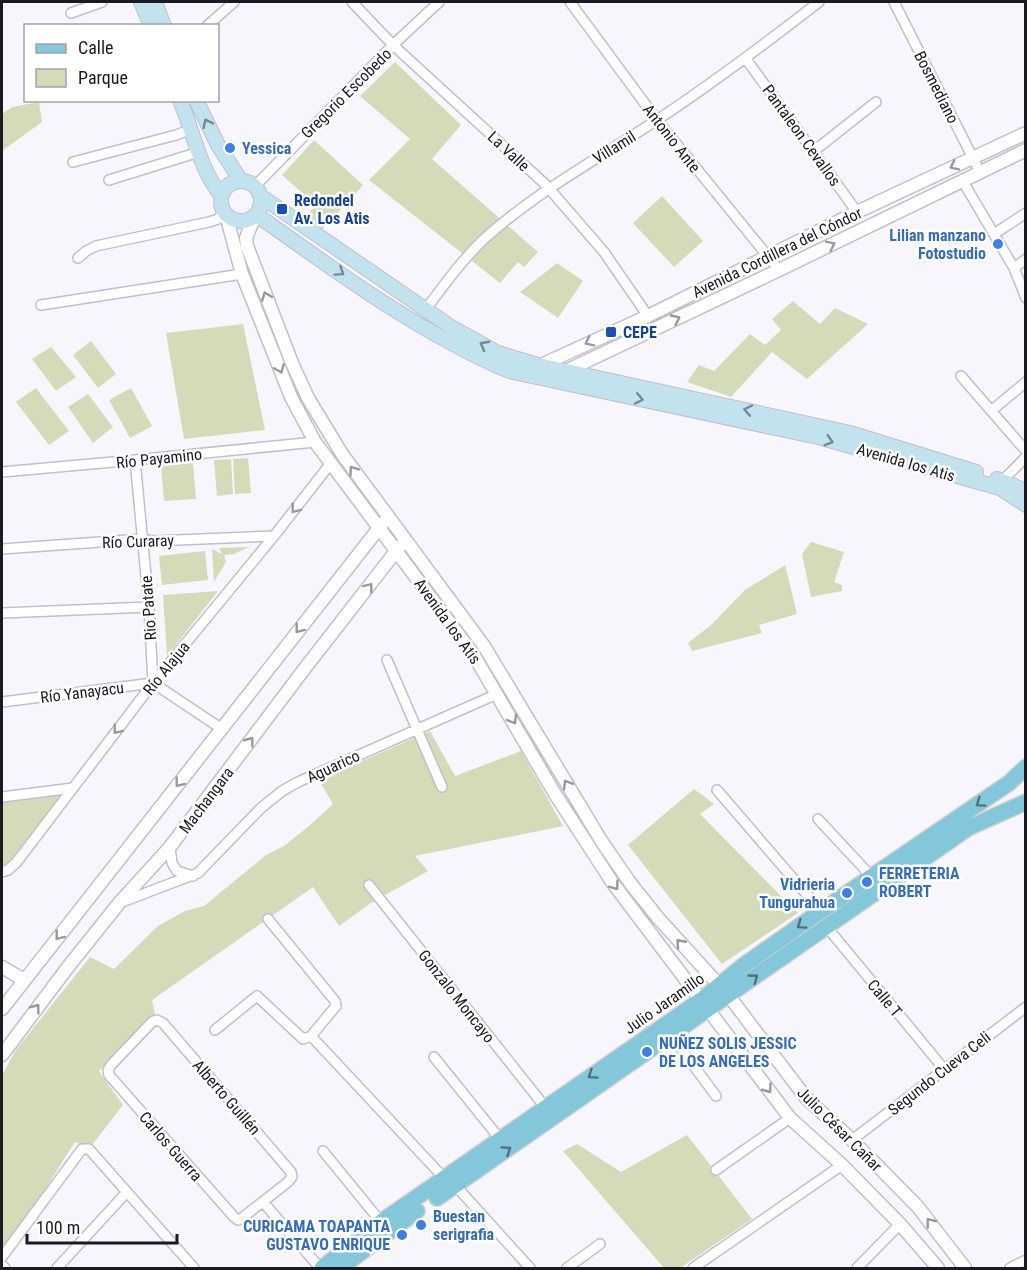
<svg xmlns="http://www.w3.org/2000/svg" width="1027" height="1270" viewBox="0 0 1027 1270" font-family="'Roboto Condensed',sans-serif">
<style>
.green{fill:#d4dbb9}
.lines{fill:none;stroke-linecap:round;stroke-linejoin:round}
.minor-casing{stroke:#c3becf;stroke-width:12}
.tertiary-casing{stroke:#c3becf;stroke-width:15}
.secondary-casing{stroke:#c3becf;stroke-width:16}
.primary-casing{stroke:#d2d1d2;stroke-width:18}
.minor{stroke:#fff;stroke-width:9}
.tertiary{stroke:#fff;stroke-width:12}
.secondary{stroke:#c2e3ed;stroke-width:14}
.primary{stroke:#85c7da;stroke-width:15}
.oneway{stroke:#778991}
.oneway2{stroke:#99989b}
.oneway3{stroke:#50707d}
.shop-dot{fill:#3f7fe0;stroke:#fff;stroke-width:2}
.transit-dot{fill:#1a4fb4;stroke:#fff;stroke-width:2}
.labels{text-anchor:middle;stroke-width:5;stroke-linejoin:round;paint-order:stroke}
.street-label{font-size:16px;fill:#1c1a20;stroke:#fff}
.shop-label{font-size:16px;font-weight:bold;fill:#366cbe;stroke:#fff;text-anchor:start}
.transit-label{font-size:16px;font-weight:bold;fill:#164399;stroke:#fff;text-anchor:start}
</style>
<rect width="100%" height="100%" fill="#f8f6fd"/>
<path class="green" d="M395,62L461,125L432,159L538,252L524,267L518,262L500,283L369,180L410,139L360,96Z
M39,102L42,122L2,151V114L12,107Z
M314,140L363,185L321,231L305,217L316,205L282,175Z
M662,196L703,241L674,267L633,223Z
M557,263L583,281L558,318L520,292Z
M793,301L820,324L835,308L868,324L807,379L772,352L731,397L687,382L699,365L714,371L750,334L765,345L781,330L772,319Z
M243,324L265,430L184,439L166,333Z
M91,341L116,374L98,388L73,355Z
M51,347L76,377L56,391L32,359Z
M36,388L69,431L49,445L16,402Z
M131,388L152,426L130,438L109,400Z
M88,394L113,427L93,443L68,407Z
M248,458L251,493L235,494L233,459Z
M231,459L233,494L217,496L214,460Z
M193,463L196,499L164,501L161,466Z
M811,542L844,552L834,582L842,585V591L811,597L802,554Z
M249,547L234,554L224,555L226,562L214,582L212,549L222,554L219,548Z
M205,551L208,580L162,585L159,556Z
M785,565L797,614L759,625L762,633L692,651L688,643L711,625L745,590Z
M218,591L168,655H167L163,595Z
M430,731L455,776L521,751L563,826L415,856L428,871L371,903L339,926L313,887L152,1000L155,1014L99,1071L123,1105L89,1149L75,1142L2,1257V1075L15,1051L90,957L114,969L158,926L185,911L204,906L266,855L284,846L309,826L333,804L319,780Z
M694,789L714,804L700,814L798,913L722,964L628,845Z
M61,795L5,867L2,868V801Z
M687,1135L752,1219L680,1268H664L563,1151L577,1144L621,1172Z"/>
<g class="lines">
<g class="minor-casing">
<path id="minor" d="M352,2L393,45L546,185L604,252L648,316
M570,2L657,120L779,270
M894,2L980,172
M71,13L102,2
M207,26L234,2
M746,59L857,212
M814,151L876,102
M73,162L176,135L192,129
M109,180L199,152
M962,180L1014,268L1026,298
M255,186L393,45L439,2
M994,234L1026,213
M78,258L86,251L96,246L209,222L218,219L224,212
M1014,268L1026,259
M41,305L242,274
M426,309C444,285 462,260 484,239C536,192 599,158 657,120C713,83 766,43 819,2
M961,376L1026,451
M991,411L1026,382
M135,460L149,607L153,683
M2,472L135,460L315,442
M1002,481L1026,457
M2,549L142,539L153,541L274,536
M2,613L149,607
M387,660L442,787
M2,702L153,683L222,729
M717,790L821,911
M2,797L73,788
M818,819L871,876
M170,847L172,863L177,871L193,876
M2,872L8,870L16,863L153,683L274,536L331,463
M369,885L545,1107
M122,902L198,873L261,808L282,791L298,782L497,694
M268,919L335,1001L336,1006L311,1036L445,1179L455,1185L530,1268
M826,926L944,1069
M157,1020L163,1023L291,1172L292,1177L288,1182L242,1218L238,1220L234,1217L109,1075L108,1070L111,1065L153,1021Z
M215,1030L257,996L303,1039L311,1036
M671,1035L716,1096
M434,1057L500,1139
M852,1140L1026,1007
M323,1151L381,1222
M716,1170L790,1118
M263,1202L320,1268
M2,1257L82,1149H89L194,1268
M2,1265L5,1268
M57,1268L126,1193
M567,1268L600,1244
M693,1268L842,1165
M857,1268L900,1224
M1010,1268L1026,1260"/>
</g>
<g class="tertiary-casing">
<path id="tertiary" d="M226,215L242,274L291,397L315,442L473,654L555,794L612,882L790,1118L842,1165L900,1224L938,1268
M254,218L246,238L247,246L292,363L308,398L342,454L484,646L602,842L631,884L659,919L729,996L806,1098L852,1140L918,1207L965,1268
M537,367L648,316L857,212L1026,133
M564,376L566,371L779,270L1026,150
M2,967L24,980
M2,1009L383,523
M2,1055L68,967L120,902L170,847L302,672L400,546"/>
</g>
<g class="secondary-casing">
<path id="secondary" d="M141,2L151,26
M155,2L164,26
M180,100C193,131 200,170 221,195
M196,100L218,145L241,181
M221 201a20 20 0 1 1 40 0a20 20 0 1 1-40 0Z
M262,197L451,327L498,353L538,365L850,433L976,472
M257,215C337,272 418,332 509,371L818,437L1000,488L1026,505
M997,479L1026,491"/>
</g>
<g class="primary-casing">
<path id="primary" d="M437,1198L968,828L1026,802
M322,1268L381,1222L701,1000L744,965L821,911L1009,783L1026,767
M340,1268L417,1211"/>
</g>
<use href="#minor" class="minor"/>
<use href="#tertiary" class="tertiary"/>
<use href="#secondary" class="secondary"/>
<use href="#primary" class="primary"/>
</g>
<defs><path id="oneway-chevron" d="M-2-3.5L2.5 0L-2 3.5" fill="none" stroke-width="1.6" stroke-linecap="round" stroke-linejoin="round" transform="scale(1.5)"/></defs>
<g class="oneway">
<use href="#oneway-chevron" transform="translate(207 123) rotate(-116)"/>
<use href="#oneway-chevron" transform="translate(340 272) rotate(34)"/>
<use href="#oneway-chevron" transform="translate(484 345) rotate(-152)"/>
<use href="#oneway-chevron" transform="translate(639 399) rotate(12)"/>
<use href="#oneway-chevron" transform="translate(748 410) rotate(-168)"/>
<use href="#oneway-chevron" transform="translate(829 441) rotate(16)"/>
</g>
<g class="oneway2">
<use href="#oneway-chevron" transform="translate(954 166) rotate(154)"/>
<use href="#oneway-chevron" transform="translate(831 245) rotate(-26)"/>
<use href="#oneway-chevron" transform="translate(266 296) rotate(-111)"/>
<use href="#oneway-chevron" transform="translate(676 319) rotate(-25)"/>
<use href="#oneway-chevron" transform="translate(589 342) rotate(154)"/>
<use href="#oneway-chevron" transform="translate(280 369) rotate(68)"/>
<use href="#oneway-chevron" transform="translate(353 470) rotate(-126)"/>
<use href="#oneway-chevron" transform="translate(295 509) rotate(128)"/>
<use href="#oneway-chevron" transform="translate(369 587) rotate(-52)"/>
<use href="#oneway-chevron" transform="translate(299 629) rotate(128)"/>
<use href="#oneway-chevron" transform="translate(513 720) rotate(60)"/>
<use href="#oneway-chevron" transform="translate(117 730) rotate(128)"/>
<use href="#oneway-chevron" transform="translate(250 741) rotate(-53)"/>
<use href="#oneway-chevron" transform="translate(179 783) rotate(128)"/>
<use href="#oneway-chevron" transform="translate(567 784) rotate(-121)"/>
<use href="#oneway-chevron" transform="translate(615 886) rotate(54)"/>
<use href="#oneway-chevron" transform="translate(59 936) rotate(128)"/>
<use href="#oneway-chevron" transform="translate(680 943) rotate(-132)"/>
<use href="#oneway-chevron" transform="translate(36 1008) rotate(-53)"/>
<use href="#oneway-chevron" transform="translate(768 1089) rotate(53)"/>
<use href="#oneway-chevron" transform="translate(930 1222) rotate(-128)"/>
</g>
<g class="oneway3">
<use href="#oneway-chevron" transform="translate(980 803) rotate(146)"/>
<use href="#oneway-chevron" transform="translate(801 925) rotate(145)"/>
<use href="#oneway-chevron" transform="translate(754 978) rotate(-36)"/>
<use href="#oneway-chevron" transform="translate(592 1075) rotate(146)"/>
<use href="#oneway-chevron" transform="translate(507 1150) rotate(-34)"/>
</g>
<g class="shop-dot">
<circle cx="230" cy="148" r="6"/>
<circle cx="998" cy="244" r="6"/>
<circle cx="867" cy="882" r="6"/>
<circle cx="847" cy="893" r="6"/>
<circle cx="647" cy="1052" r="6"/>
<circle cx="421" cy="1225" r="6"/>
<circle cx="402" cy="1235" r="6"/>
</g>
<g class="transit-dot">
<rect x="276" y="203" width="12" height="12" rx="3"/>
<rect x="605" y="326" width="12" height="12" rx="3"/>
</g>
<g class="labels">
<g class="street-label">
<text transform="translate(937 87) rotate(63)" y="6">Bosmediano</text>
<text transform="translate(346 93) rotate(-45)" y="6">Gregorio Escobedo</text>
<text transform="translate(802 135) rotate(54)" y="6">Pantaleon Cevallos</text>
<text transform="translate(672 138) rotate(52)" y="6">Antonio Ante</text>
<text transform="translate(614 147) rotate(-32)" y="6">Villamil</text>
<text transform="translate(509 151) rotate(43)" y="6">La Valle</text>
<text transform="translate(777 252) rotate(-26)" y="6">Avenida Cordillera del Cóndor</text>
<text transform="translate(159 458) rotate(-6)" y="6">Río Payamino</text>
<text transform="translate(906 462) rotate(16)" y="6">Avenida los Atis</text>
<text transform="translate(138 541) rotate(-2)" y="6">Río Curaray</text>
<text transform="translate(148 608) rotate(-94)" y="6">Rio Patate</text>
<text transform="translate(448 621) rotate(54)" y="6">Avenida los Atis</text>
<text transform="translate(166 668) rotate(-51)" y="6">Río Alajua</text>
<text transform="translate(82 692) rotate(-7)" y="6">Río Yanayacu</text>
<text transform="translate(333 766) rotate(-25)" y="6">Aguarico</text>
<text transform="translate(206 800) rotate(-53)" y="6">Machangara</text>
<text transform="translate(457 996) rotate(52)" y="6">Gonzalo Moncayo</text>
<text transform="translate(885 998) rotate(50)" y="6">Calle T</text>
<text transform="translate(664 1003) rotate(-35)" y="6">Julio Jaramillo</text>
<text transform="translate(939 1073) rotate(-38)" y="6">Segundo Cueva Celi</text>
<text transform="translate(227 1097) rotate(49)" y="6">Alberto Guillén</text>
<text transform="translate(840 1129) rotate(45)" y="6">Julio César Cañar</text>
<text transform="translate(171 1146) rotate(49)" y="6">Carlos Guerra</text>
</g>
<g class="shop-label">
<text x="242" y="154">Yessica</text>
<text x="986" y="241" text-anchor="end">Lilian manzano<tspan x="986" dy="18">Fotostudio</tspan></text>
<text x="879" y="879">FERRETERIA<tspan x="879" dy="18">ROBERT</tspan></text>
<text x="835" y="890" text-anchor="end">Vidrieria<tspan x="835" dy="18">Tungurahua</tspan></text>
<text x="659" y="1049">NUÑEZ SOLIS JESSIC<tspan x="659" dy="18">DE LOS ANGELES</tspan></text>
<text x="433" y="1222">Buestan<tspan x="433" dy="18">serigrafia</tspan></text>
<text x="390" y="1232" text-anchor="end">CURICAMA TOAPANTA<tspan x="390" dy="18">GUSTAVO ENRIQUE</tspan></text>
</g>
<g class="transit-label">
<text x="294" y="206">Redondel<tspan x="294" dy="18">Av. Los Atis</tspan></text>
<text x="623" y="338">CEPE</text>
</g>
</g>
<rect width="1027" height="1270" fill="none" stroke="#1c1a20" stroke-width="6"/>
<rect x="24" y="24" width="195" height="78" fill="#ffffff" stroke="#a4a3a6" stroke-width="1.5"/>
<rect x="36" y="44" width="30" height="9" fill="#85c7da" stroke="#a4a3a6" stroke-width="1.5"/>
<text x="78" y="54" font-size="18" fill="#1c1a20">Calle</text>
<rect x="36" y="69" width="30" height="18" fill="#d4dbb9" stroke="#a4a3a6" stroke-width="1.5"/>
<text x="78" y="84" font-size="18" fill="#1c1a20">Parque</text>
<path d="M27 1234v9h150v-9" fill="none" stroke="#1c1a20" stroke-width="3"/>
<text x="36" y="1234" font-size="18" fill="#1c1a20" stroke="#ffffff" stroke-width="4.5" paint-order="stroke">100 m</text>
</svg>
